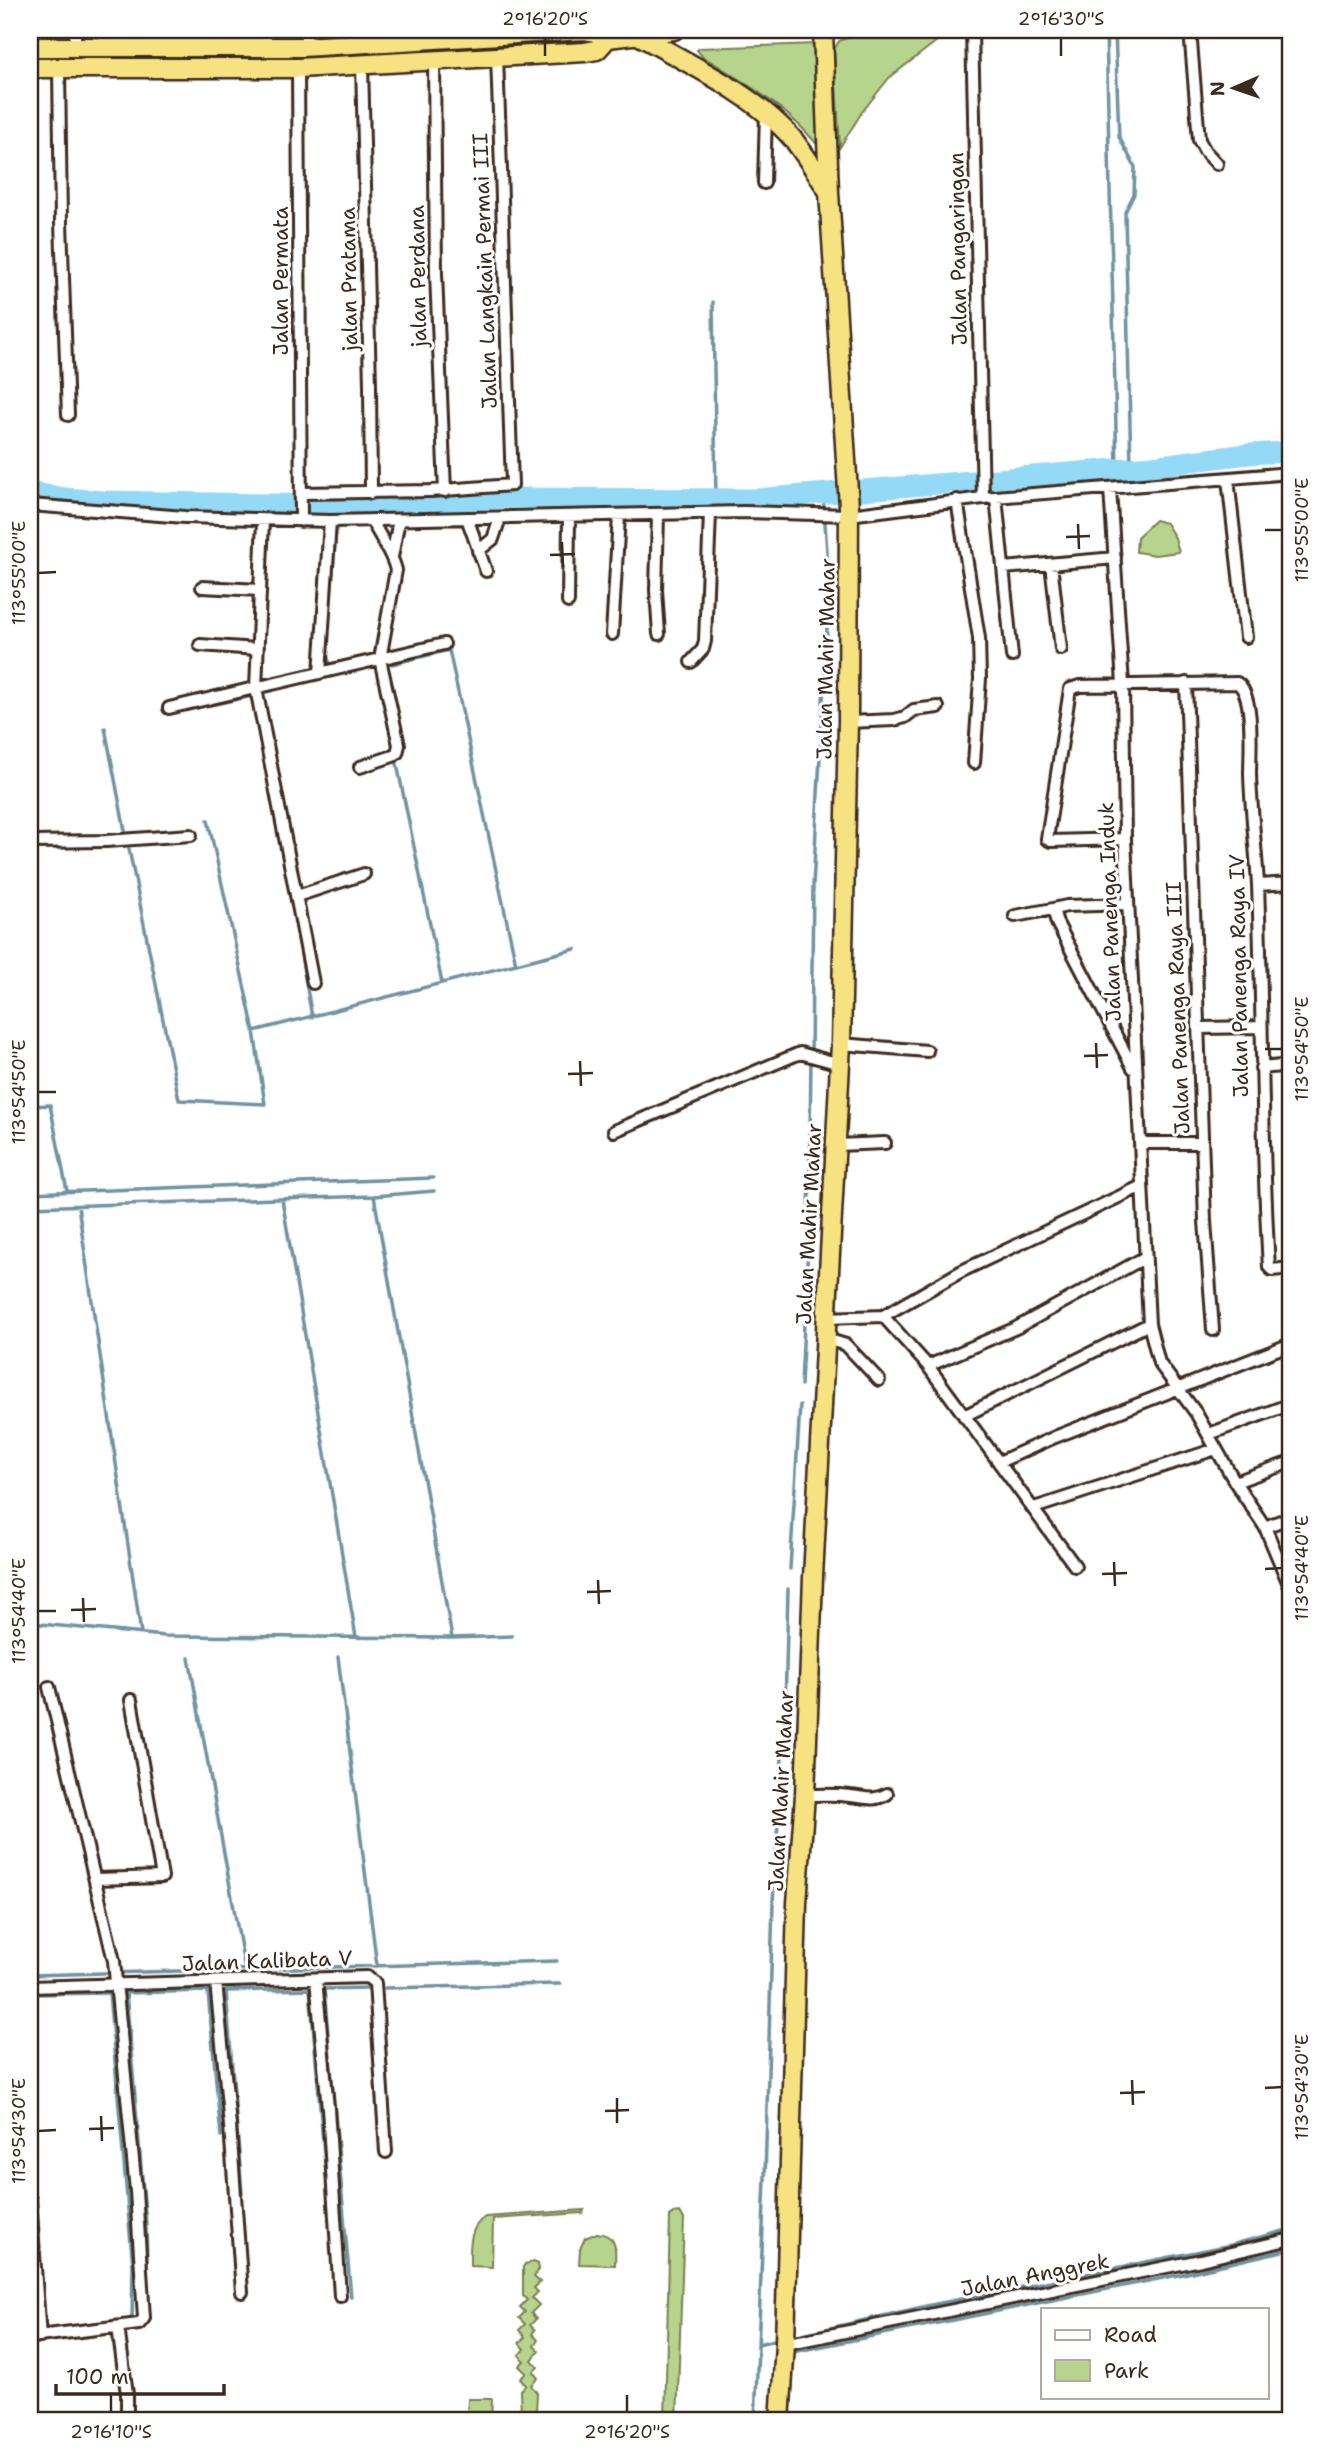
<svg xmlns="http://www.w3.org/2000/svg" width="1321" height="2451" viewBox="0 0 1321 2451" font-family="'Shantell Sans',sans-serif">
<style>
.green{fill:#b7d48c;stroke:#797f55;stroke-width:2}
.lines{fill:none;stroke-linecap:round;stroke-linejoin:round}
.stream{stroke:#7093a0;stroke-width:3.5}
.river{stroke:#94d9f6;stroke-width:21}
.minor-casing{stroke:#3b2a1e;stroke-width:16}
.trunk-casing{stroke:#3b2a1e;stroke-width:23}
.minor{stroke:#fff;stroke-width:10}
.trunk{stroke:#f7e281;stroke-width:18}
.ticks{fill:none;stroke:#3b2a1e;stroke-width:2.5}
.labels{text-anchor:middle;stroke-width:6;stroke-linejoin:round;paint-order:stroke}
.street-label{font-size:21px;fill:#3b2a1e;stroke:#fff}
.neatline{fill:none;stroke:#3b2a1e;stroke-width:2.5}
.ticks-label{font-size:18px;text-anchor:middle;fill:#3b2a1e}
</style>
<rect width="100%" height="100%" fill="#fff"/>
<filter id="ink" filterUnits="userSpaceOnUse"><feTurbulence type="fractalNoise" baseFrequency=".0143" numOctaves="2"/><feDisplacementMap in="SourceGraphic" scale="14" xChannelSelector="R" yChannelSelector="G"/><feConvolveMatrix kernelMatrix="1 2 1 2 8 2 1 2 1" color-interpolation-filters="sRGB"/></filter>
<g filter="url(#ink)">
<path class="green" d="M946,34L889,78L862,112L840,147L834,50L839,41L852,36Z
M816,44L825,155C794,111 747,84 702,56L697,50L700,48Z
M1155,520L1166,523L1175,538L1179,552L1155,555L1136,552L1137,537Z
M584,2210L582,2213L493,2219L492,2267L470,2266C470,2248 468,2228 485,2217Z
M680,2212L684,2219L677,2421H665L670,2216L673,2213Z
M597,2233C617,2235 616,2248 615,2265L579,2264L580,2249L585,2238Z
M534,2262L538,2264L539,2269L534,2277L540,2282L534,2288L538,2292L532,2298L539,2305L531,2313L536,2319L530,2325L535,2330L532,2334L538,2340L534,2346L539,2351L532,2360L538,2367L533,2372L538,2378L531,2385L537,2393L536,2412L529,2416L521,2413L520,2391L526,2385L520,2379L526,2373L519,2366L524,2361L519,2355L524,2349L519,2343L525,2337L519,2330L525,2324L519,2318L525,2312L520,2307L527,2300L523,2296V2267L525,2264Z
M468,2399H492L491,2421H467Z"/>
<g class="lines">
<path class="stream" d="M1106,30L1117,469
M1115,30L1119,137L1135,167L1134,194L1125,212L1131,468
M713,302L716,499
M873,495L1083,477L1185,465L1291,458
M328,633L338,505
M326,652L330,664L372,656
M391,660L392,664L449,650L516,964
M379,680L394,751
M260,681L330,664
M252,682L208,693L210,705L253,696V698
M105,728L125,831
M396,759L442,983
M208,820L254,1031L575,949
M129,849L179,1100L265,1104L254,1031
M283,853L312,1017
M30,1106L50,1105L67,1191
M30,1193L433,1178
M374,1196L452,1638
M282,1199L356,1637
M78,1206L141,1633
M30,1207L374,1196L434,1191
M801,1385L809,1225L813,886L827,628V552L823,494
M790,1569L800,1405
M30,1623L165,1636L452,1638L512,1636
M338,1657L377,1966
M189,1658L245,1970
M30,1975L557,1961
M385,1988L560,1984
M310,1989L325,2165
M323,1989L367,1988
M324,1989L351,2297
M226,1991L242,2193
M226,1991L311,1989
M208,1992L221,2136
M109,1993L133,2266L132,2318
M124,1993L209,1991
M126,1993L146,2224L148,2305
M30,1994L116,1993
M795,2336L931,2305L1231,2245L1291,2229
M758,2344L775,2340
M755,2421L765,2178L773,1902L785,1709L788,1589
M790,2421L793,2352L1183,2274L1291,2249"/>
<path class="river" d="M30,492L65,498L103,501L380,506L502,498L756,499L1152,466L1248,454L1291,452"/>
<g class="minor-casing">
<path id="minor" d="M75,30V46
M136,30L138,47
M972,30L983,498
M1190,30L1199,140L1205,151L1217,164
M306,46V30
M265,47L266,30
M434,60L436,274L445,491
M362,64L370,385L371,493
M59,68L61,223L68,415
M298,68L301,521
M764,183L766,113
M1228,479L1246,637
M1110,489L1123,684L1125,839L1149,1324L1159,1363L1196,1413L1235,1482L1265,1527L1291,1589
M301,493L430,491L512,485L497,56
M996,497L1012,656
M957,500L979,638L980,679L974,763
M30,505L185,517L330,521L744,512L849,515L983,498L1291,473
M658,516L656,590L659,634
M467,518L486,571
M263,520L256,688L313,983
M478,551L493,539L500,518
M392,557L399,520
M1051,564L1061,649
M1004,568L1115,558
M202,587L260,590
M568,602L569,517
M612,634L619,516
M200,645L257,649
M691,662L703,649L705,641L710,513
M320,673L330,521
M1186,683L1205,1221L1213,1330
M169,708L444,644
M848,722L894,720L905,717L914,710L938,707
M360,767L393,756L397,753L399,745L380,659L396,570C392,553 380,537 372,521
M1125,839L1051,841L1047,839L1070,689L1080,686L1237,683C1255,694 1250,753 1250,774C1251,811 1256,848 1258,885C1263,1012 1261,1139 1269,1267L1272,1270L1291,1268
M30,842L106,841L191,835
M1258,885L1291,883
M297,896L364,874
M1128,904L1067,906L1053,909L1057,923L1133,1068
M1015,916L1053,909
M1200,1028L1260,1027
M841,1044L927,1051
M1261,1068L1291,1065
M614,1131L800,1053L840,1064
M1141,1143H1202
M837,1145L885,1143
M883,1316L962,1271L1142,1186
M826,1318L883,1316L928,1366L1075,1566
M826,1339L846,1345L879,1380
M928,1366L1016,1328L1144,1258
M964,1416L1149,1324
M1209,1434L1291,1404
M999,1462L1055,1437L1291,1344
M1235,1482L1291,1462
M1034,1508L1216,1449
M1265,1527L1291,1517
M805,1795C819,1795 835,1794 850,1796C865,1797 873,1802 887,1794
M93,1873L95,1879L162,1877L131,1700
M316,1979L328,2108L340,2296
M216,1982L230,2126L242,2292
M30,1987L367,1977L375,1983L386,2152
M30,2199L40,2337
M118,2327L127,2394V2421
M30,2337L139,2324L144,2318L136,2191L114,1961L49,1687
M785,2344L1201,2260L1291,2239"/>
</g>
<g class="trunk-casing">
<path id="trunk" d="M638,35C688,63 755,95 792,138C806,155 817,174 829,192
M30,47H302L584,30L595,32L608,38L674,30
M30,68H298L585,52L597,50L608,38
M780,2421L785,2344L797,1903L805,1795L813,1577L841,1044L848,722L849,507L829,192L823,30"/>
</g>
<use href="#minor" class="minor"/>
<use href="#trunk" class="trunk"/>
</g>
</g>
<path class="ticks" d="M545,38V56M1061,38V56M1078,524L1079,549M1265,530H1282M1066,537L1090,536M562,542L563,567M550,555L575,554M38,573L56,572M1096,1043L1097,1068M1265,1049H1282M1084,1056L1108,1055M580,1061L581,1086M568,1074L593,1073M38,1092H56M1114,1562L1115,1586M1265,1569L1282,1568M1102,1574L1127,1573M598,1580L599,1604M587,1592L611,1591M83,1598L84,1622M71,1610L96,1609M38,1611H56M1132,2080L1133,2105M1265,2088L1282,2087M1120,2093L1145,2092M617,2098V2123M605,2111L629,2110M101,2116L102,2141M89,2129L114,2128M38,2131L56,2130M111,2395V2412M627,2395V2412"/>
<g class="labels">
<g class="street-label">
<text transform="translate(958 249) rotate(-91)" y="7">Jalan Pangaringan</text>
<text transform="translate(485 271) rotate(-92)" y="7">Jalan Langkain Permai III</text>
<text transform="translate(418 276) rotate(-91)" y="7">jalan Perdana</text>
<text transform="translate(349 279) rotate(-91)" y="7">jalan Pratama</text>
<text transform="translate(281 281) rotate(-90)" y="7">Jalan Permata</text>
<text transform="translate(826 659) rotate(-89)" y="7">Jalan Mahir Mahar</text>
<text transform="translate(1110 912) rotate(-92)" y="7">Jalan Panenga Induk</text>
<text transform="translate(1239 976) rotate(-91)" y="7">Jalan Panenga Raya IV</text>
<text transform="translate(1178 1008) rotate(-92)" y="7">Jalan Panenga Raya III</text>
<text transform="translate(809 1224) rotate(-87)" y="7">Jalan Mahir Mahar</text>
<text transform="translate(781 1791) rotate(-87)" y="7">Jalan Mahir Mahar</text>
<text transform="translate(267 1961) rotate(-2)" y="7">Jalan Kalibata V</text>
<text transform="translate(1035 2275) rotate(-11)" y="7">Jalan Anggrek</text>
</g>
</g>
<rect width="1321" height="2451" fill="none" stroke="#fff" stroke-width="77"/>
<rect x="1041" y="2308" width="228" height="91" fill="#ffffff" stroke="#b1aaa5" stroke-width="2"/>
<rect x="1055" y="2330" width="35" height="10" fill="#ffffff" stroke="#b1aaa5" stroke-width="2"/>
<text x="1104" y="2342" font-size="21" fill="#3b2a1e">Road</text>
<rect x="1055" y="2360" width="35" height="21" fill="#b7d48c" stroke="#b1aaa5" stroke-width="2"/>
<text x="1104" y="2378" font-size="21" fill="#3b2a1e">Park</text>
<g transform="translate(1234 88) rotate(268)" stroke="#ffffff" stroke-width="5" paint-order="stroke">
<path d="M0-5L12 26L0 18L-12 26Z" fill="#3b2a1e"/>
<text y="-10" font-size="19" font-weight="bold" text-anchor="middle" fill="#3b2a1e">N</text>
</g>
<path d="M56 2384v10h168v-10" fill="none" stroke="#3b2a1e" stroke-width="3.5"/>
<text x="66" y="2384" font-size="21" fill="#3b2a1e" stroke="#ffffff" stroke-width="5" paint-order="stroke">100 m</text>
<rect x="38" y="38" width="1244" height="2374" class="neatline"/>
<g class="ticks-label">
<text x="545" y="25">2°16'20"S</text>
<text x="1061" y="25">2°16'30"S</text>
<text transform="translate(1302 530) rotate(-90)" y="6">113°55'00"E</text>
<text transform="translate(19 573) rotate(-90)" y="6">113°55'00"E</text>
<text transform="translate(1302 1049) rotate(-90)" y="6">113°54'50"E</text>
<text transform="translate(19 1092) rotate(-90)" y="6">113°54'50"E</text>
<text transform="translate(1302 1568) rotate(-90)" y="6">113°54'40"E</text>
<text transform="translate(19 1611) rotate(-90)" y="6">113°54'40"E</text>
<text transform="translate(1302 2087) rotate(-90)" y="6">113°54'30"E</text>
<text transform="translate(19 2131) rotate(-90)" y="6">113°54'30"E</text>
<text x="111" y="2438">2°16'10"S</text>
<text x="627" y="2438">2°16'20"S</text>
</g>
</svg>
